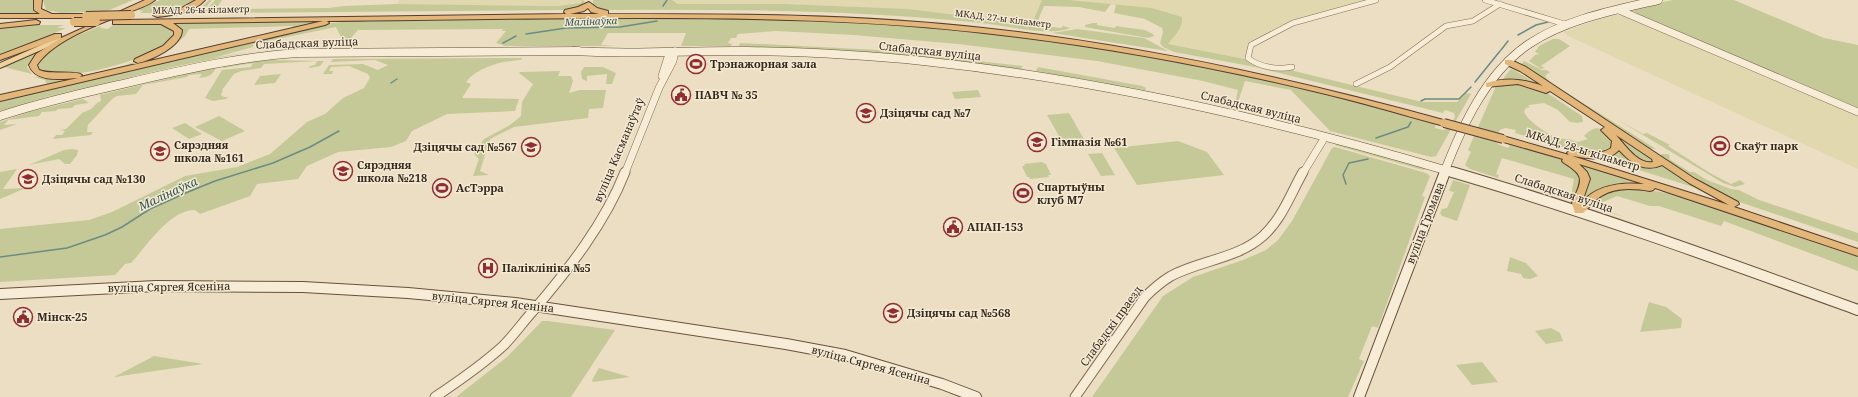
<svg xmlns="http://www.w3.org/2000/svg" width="1858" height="397" viewBox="0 0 1858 397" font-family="'Noto Serif',serif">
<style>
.farmland{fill:#e1d8b0}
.green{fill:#c5c997}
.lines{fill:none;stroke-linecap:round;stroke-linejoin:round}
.stream{stroke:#6c8c83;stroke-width:1.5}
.minor-casing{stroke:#85705a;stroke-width:6}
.tertiary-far1-casing{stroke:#85705a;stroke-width:8}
.tertiary-casing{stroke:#85705a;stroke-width:11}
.secondary-far1-casing{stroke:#67513e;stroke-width:9}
.secondary-casing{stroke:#67513e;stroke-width:12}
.primary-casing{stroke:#533e2f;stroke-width:2}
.trunk-casing{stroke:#533e2f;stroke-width:2}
.minor{stroke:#f7ecd5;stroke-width:5}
.tertiary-far1{stroke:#f7ecd5;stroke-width:7}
.tertiary{stroke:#f7ecd5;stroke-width:9}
.secondary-far1{stroke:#f7ecd5;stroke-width:8}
.secondary{stroke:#f7ecd5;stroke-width:10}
.primary{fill:#eed29c;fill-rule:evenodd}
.trunk{fill:#e3b67a;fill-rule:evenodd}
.trunk-bridge-casing{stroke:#533e2f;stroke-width:10;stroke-linecap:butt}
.trunk-bridge{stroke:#e3b67a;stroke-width:8}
.labels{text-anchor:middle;stroke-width:3;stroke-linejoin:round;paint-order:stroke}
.far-street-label{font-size:9px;fill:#35291e;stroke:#f4e9d2}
.far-water-label{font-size:10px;font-style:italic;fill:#2e5551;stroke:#f4e9d2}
.street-label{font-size:11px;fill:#35291e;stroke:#f4e9d2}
.poi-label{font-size:11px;font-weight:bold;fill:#35291e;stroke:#f4e9d2;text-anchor:start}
.water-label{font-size:12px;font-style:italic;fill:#2e5551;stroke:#f4e9d2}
</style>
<rect width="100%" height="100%" fill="#ecdec3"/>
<path class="farmland" d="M399,0H582V3L575,5L558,6L397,4Z
M672,0H1042L1032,24L908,9L786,4H678Z
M1069,0H1368L1292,22L1253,41L1248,47L1245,59L1168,44L1179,31L1152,8Z
M1622,15L1631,17L1858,115V169L1568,36L1563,32L1609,16Z"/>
<path class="green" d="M0,0H36V11L40,14H0Z
M43,0H133L107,11L61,13L46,10Z
M160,0H197C182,15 160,13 140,13L143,11L138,10Z
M209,0H212L203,11H205L215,0H222L216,9L328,8L344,6L397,4L558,6L581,3L582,0L585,1C581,9 571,10 563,10L210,13L199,10Z
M593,0H672L678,4H786L908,9L1032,24L1042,0H1069L1152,8L1182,17C1183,29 1175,35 1168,44L1245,59L1252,62L1293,69L1294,71L1422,102H1457L1466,93L1471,94L1436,156L1431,157L1330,131L1291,90L1245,81L1237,105L1243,107L1246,111L1238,106L1216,100L1215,99L1235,103L1238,90L1203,81L1097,61L958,44L854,35L776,31L738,34L736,38H731L728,43L732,44L731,46H681L686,33H608L601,45L615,46H505L496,43L506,31H502L503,29L358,30L350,39L345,42L343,41L336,27L253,44V47L213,58L254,51L173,67L46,97L0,111V100L331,23L356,21C513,20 670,14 827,20C1033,29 1239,66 1436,123L1435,128L1443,130L1449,128L1455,117L1454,113L1445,110L1443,113L1255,67L1174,52L1163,47L1160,43L1163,32L1162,28L1145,19L1114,13L1116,5L1111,4L1105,12L1079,7L1044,6L1036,25L1061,28L1063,26L1070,28C1051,37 1003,25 981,23C855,10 729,9 603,10H598L593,6Z
M1673,0H1734L1824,38L1858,45V109L1639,16L1633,10L1635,8Z
M333,20L293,28V26L189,29L185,36L170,49L157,57L132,66L50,85H47L45,80L34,77C47,75 63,78 77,77C114,73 143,59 175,42L174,24L176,23Z
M1093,23H1097V25L1115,28L1116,26L1145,30L1153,34L1154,36L1148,38L1085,27V25Z
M160,24L166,25L176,32C173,37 169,43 164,46C142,60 59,87 37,68L39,57L62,42L100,26L101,28L108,29L113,25Z
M27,25H64L57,28H66L0,57V26Z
M1077,29L1144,38L1168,51L1052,33Z
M1553,39H1559L1570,46L1541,66L1545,68L1541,69L1529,61L1535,55L1539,54L1535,52L1539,46Z
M740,43L879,50L1023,66L1021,69L887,54L739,46Z
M34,53H36L27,67L32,74L4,67Z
M522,58L521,60C502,61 478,67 466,82L471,84L462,98L519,99L515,111L447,114L412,131L406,141L391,147L338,152L307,166L298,179L257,184L250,196L200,214L195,210C169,210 147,246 131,263L125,264L115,275L0,282V229L89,220L112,212L185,176L237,167L270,154L307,122L325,114L343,98L364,88L370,78L368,74L349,66L331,67L329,71H333L332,74H323L329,65L363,64L378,70L388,65L375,60L331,62L333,59Z
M270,60L324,61L320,66L309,68L310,66L315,65L317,61L264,64L261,68L241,71L234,74L222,90H223L221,95L224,97H228L226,99L213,101L205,98L222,70L251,67L253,63L223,68L224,65Z
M1524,61L1542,70H1546L1550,72L1545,76L1550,82L1656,149L1648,148L1524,67L1521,64Z
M216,67C213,76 207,77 199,78L202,74L189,75L187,77L143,85L136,94L117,96L112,99L88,125L87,132H93L91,135L53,139L56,135H62L65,131L60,130L66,129L82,113L91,109L97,103L101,101L100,95L91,97Z
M584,67H603L616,73L612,84H606L607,74L587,76V81L582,79L581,72Z
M1038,67L1142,86L1146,88L1145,90L1036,71Z
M1511,69L1514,70L1534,82L1502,80Z
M1518,69L1655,159V164L1638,161L1611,132Z
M560,71L558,76H571L573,81L569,93L580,90H606L603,108L589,109L588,118L514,127L490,139L480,171L489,175L473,176L479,159L474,154L484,139L510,125L521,116L522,102L533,84L519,73L520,72Z
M281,74L275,83L254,85L260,76Z
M1514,82L1546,92L1582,116L1583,122L1577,123L1570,122L1558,110L1544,103L1528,105L1530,107L1526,108L1524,111C1524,118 1548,135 1556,137C1563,140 1570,138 1577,142L1588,139L1584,136C1597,123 1601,128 1613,139L1611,151L1587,154L1515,133L1516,130L1505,128L1500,130L1494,140C1498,145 1502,146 1508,148L1510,145L1560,158L1568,162L1582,176L1576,201L1529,186L1530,184L1571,196L1574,179L1502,158L1496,174L1499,175L1498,178L1470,169L1465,165L1471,152L1468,150L1496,86L1500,84Z
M978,90L981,97L955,99L952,92Z
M83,99L89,103L75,105L72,108L58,109L56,111L42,112L39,116L8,120L4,125L17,124L0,130V122L29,112Z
M1069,113L1085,141L1063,143L1047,115Z
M219,116L245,131L222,141L195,127Z
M1613,117L1643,134L1647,133L1670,145L1668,146L1710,173L1731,184L1740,180L1745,184L1735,187L1723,183Z
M185,123L202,134L189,139L172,128Z
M1178,141L1207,152L1224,175L1137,185L1114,148Z
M1336,143L1427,169L1423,170L1335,145Z
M1335,147L1426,173L1430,176L1422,196L1425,197L1378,328L1372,326L1359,359L1364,361L1348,397H1092L1163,296L1193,277L1243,260L1266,250L1278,240L1292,221L1332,148Z
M72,149L78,150L77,155L70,164H65L59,159L29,165L64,150Z
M1619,150L1650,167H1659L1662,164L1706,191L1594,156L1614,153Z
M1102,153L1115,175L1101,176L1088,154Z
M1661,154H1668L1670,156L1669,159L1690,172H1694L1707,180L1731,189L1739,190L1759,200L1858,233V242L1719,195L1662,158Z
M1042,162L1046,164L1051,175H1048L1049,177L1030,179L1029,177H1027L1022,166H1025L1024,164Z
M1576,162L1647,185L1606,187L1593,193L1580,203C1591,181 1595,181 1576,162Z
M17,169L3,189L26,188L0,199V172Z
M1453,180L1470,185L1457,221L1442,216L1440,213L1442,209L1447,208L1454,192L1449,191Z
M1622,188L1644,189L1672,194L1858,257V271L1724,221L1721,226L1659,206H1650L1617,196L1601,203L1600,208L1624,217L1592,207C1596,192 1610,191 1622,188Z
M1510,257L1526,263L1538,276L1530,279L1523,278L1521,274L1507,271Z
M1649,302L1666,307L1682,319L1681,328L1640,332Z
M542,321H548L615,330L571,397H456L507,357Z
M1551,328L1560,333L1563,341L1546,344L1535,331Z
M154,356L203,364L114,377Z
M1482,362L1498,382L1472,385L1456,365Z
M599,368L630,377L593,382L592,380Z"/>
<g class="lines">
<path class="stream" d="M663,6L667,0
M526,34L566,28L620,27L657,21
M1518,35L1536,25L1548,22
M503,43L516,36
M1501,50L1508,41
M1475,82L1500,51
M391,83L397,79
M1421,101L1425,99H1459L1471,87
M1376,138L1408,127L1411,122
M1346,184L1343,175L1349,163L1368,159
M0,257L67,248L105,235L122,227L150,209L188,192L215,181L273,163L310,147L339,131"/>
<g class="minor-casing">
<path id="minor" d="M1485,0L1568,25
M1292,67C1278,70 1259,67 1248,58L1251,45L1293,23L1376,0
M1356,84L1390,67L1446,26L1473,21L1500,4"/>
</g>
<g class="tertiary-far1-casing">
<path id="tertiary-far1" d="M1619,10L1858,112
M662,76L668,57L675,51
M625,173L659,88L673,61L675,51
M1303,173L1325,137"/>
</g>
<g class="tertiary-casing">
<path id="tertiary" d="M435,397C459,381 482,365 503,346C514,335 523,322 533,311C569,269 605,223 625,172
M1075,397L1145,297C1153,289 1161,282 1171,276C1201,260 1237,259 1263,236C1282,219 1291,193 1303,172"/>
</g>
<g class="secondary-far1-casing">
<path id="secondary-far1" d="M573,51C631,55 690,50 748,51C806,52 866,55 923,61C1103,80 1281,121 1455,173
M0,116C39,103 78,94 118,85C178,71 236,57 298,53L579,51
M1444,173C1462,126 1486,73 1529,44C1566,19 1615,10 1658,0"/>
</g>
<g class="secondary-casing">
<path id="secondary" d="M1452,172C1589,212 1723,261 1858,310
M0,294L156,286L303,287L408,293L515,303L786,344L845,355L942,384L976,397
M1359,397L1445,172"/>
</g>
<g class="primary-casing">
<path id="primary" d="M57,38H60L64,40L0,68V63Z"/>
</g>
<g class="trunk-casing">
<path id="trunk" d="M34,0H42L41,9L52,14H86L90,16L86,18H0V14H40L34,10Z
M145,0H155C148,6 136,9 127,13C99,24 54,40 37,65L39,70C50,75 77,70 82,75L80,77L323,21L173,23L182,30C182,46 152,60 138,63L134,61L135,59L163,46L174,35V31L161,24H113V20H116L566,14L564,12L565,10L578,7L589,2L597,8L608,11V14C733,14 859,14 983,28C1141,45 1295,79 1447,121L1449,123L1444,126C1400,114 1357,101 1313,91C1204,65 1094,45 984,33C869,20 754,18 638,18C535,18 431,20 327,21L329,23L325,25L0,101V95L78,78C62,79 35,83 29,65L36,54L61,38L0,60V55L55,34H61V38ZM588,8L591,12L599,14H570L584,11Z
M196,0H205C193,13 174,15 157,17L153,15L157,13L178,10Z
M36,20L40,22L39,24L0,28V24Z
M1505,60H1511L1526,67L1695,179L1738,202L1739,204L1734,207L1858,249V256L1655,188L1653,190L1650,191C1631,188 1611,187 1596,200C1591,204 1588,209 1583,213H1575L1572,203C1581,181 1587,177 1564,163L1562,161L1563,159L1500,141L1498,139L1503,136L1569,155L1567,153L1569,151C1583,147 1597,158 1611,148L1612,141L1601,130L1605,127L1550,91L1546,93L1518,84L1486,87V83C1506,77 1523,79 1543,86L1520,71L1505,64ZM1616,135L1652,159L1653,162C1638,165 1624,144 1616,135ZM1619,150C1631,163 1644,173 1662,165L1689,183L1729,205L1572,156C1587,158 1607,163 1619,150ZM1579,164L1644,184C1622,182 1598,184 1582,202L1590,179L1587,172Z"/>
</g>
<use href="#minor" class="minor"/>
<use href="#tertiary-far1" class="tertiary-far1"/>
<use href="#tertiary" class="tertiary"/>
<use href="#secondary-far1" class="secondary-far1"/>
<use href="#secondary" class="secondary"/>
<use href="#primary" class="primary"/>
<use href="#trunk" class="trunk"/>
<g class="trunk-bridge-casing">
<path id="trunk-bridge" d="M86,16L131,15
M74,22H96
M1444,123L1503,139"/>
</g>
<use href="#trunk-bridge" class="trunk-bridge"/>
</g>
<defs>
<g id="stadium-ring" transform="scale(1)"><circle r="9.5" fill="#f4e9d2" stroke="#912d31" stroke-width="1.5"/><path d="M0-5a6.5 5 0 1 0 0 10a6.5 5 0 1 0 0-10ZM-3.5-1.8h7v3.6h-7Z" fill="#912d31"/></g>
<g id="civic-ring" transform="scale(1)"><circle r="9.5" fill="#f4e9d2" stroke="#912d31" stroke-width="1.5"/><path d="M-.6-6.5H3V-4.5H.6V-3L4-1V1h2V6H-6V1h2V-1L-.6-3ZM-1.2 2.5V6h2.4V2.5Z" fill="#912d31"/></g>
<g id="school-ring" transform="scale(1)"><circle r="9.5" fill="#f4e9d2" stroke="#912d31" stroke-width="1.5"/><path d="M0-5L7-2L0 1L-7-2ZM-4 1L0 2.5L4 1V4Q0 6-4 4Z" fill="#912d31"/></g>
<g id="hospital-ring" transform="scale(1)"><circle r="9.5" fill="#f4e9d2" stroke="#912d31" stroke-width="1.5"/><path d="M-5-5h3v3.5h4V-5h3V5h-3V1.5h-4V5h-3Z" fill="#912d31"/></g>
</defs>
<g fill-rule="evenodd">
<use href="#stadium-ring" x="696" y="64"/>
<use href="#civic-ring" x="681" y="95"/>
<use href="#school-ring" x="866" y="113"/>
<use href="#school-ring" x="1037" y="142"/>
<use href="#stadium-ring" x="1720" y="146"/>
<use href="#school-ring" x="531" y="147"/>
<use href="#school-ring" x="160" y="151"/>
<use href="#school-ring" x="343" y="171"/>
<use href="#school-ring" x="28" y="179"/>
<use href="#stadium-ring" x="442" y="188"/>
<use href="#stadium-ring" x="1023" y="193"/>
<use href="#civic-ring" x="953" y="227"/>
<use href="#hospital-ring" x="488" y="268"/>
<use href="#school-ring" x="893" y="313"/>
<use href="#civic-ring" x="23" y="317"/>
</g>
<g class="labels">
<g class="far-street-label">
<text transform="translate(201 10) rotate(-1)" y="3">МКАД, 26-ы кіламетр</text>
<text transform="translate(1003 19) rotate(7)" y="3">МКАД, 27-ы кіламетр</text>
</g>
<g class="far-water-label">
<text transform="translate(591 21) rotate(-2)" y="4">Малінаўка</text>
</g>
<g class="street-label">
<text transform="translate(307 43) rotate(-2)" y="4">Слабадская вуліца</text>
<text transform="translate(930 51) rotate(6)" y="4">Слабадская вуліца</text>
<text transform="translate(1251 107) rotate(14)" y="4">Слабадская вуліца</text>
<text transform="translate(619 150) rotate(-67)" y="4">вуліца Касманаўтаў</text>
<text transform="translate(1583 150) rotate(17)" y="4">МКАД, 28-ы кіламетр</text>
<text transform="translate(1564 193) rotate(18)" y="4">Слабадская вуліца</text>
<text transform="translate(1425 223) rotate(-69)" y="4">вуліца Громава</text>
<text transform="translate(169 287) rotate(-1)" y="4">вуліца Сяргея Ясеніна</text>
<text transform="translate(493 302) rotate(6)" y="4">вуліца Сяргея Ясеніна</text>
<text transform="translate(1111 326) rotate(-54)" y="4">Слабадскі праезд</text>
<text transform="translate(871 365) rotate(15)" y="4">вуліца Сяргея Ясеніна</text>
</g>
<g class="poi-label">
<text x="710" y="68">Трэнажорная зала</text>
<text x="695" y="99">ПАВЧ № 35</text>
<text x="880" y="117">Дзіцячы сад №7</text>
<text x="1051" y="146">Гімназія №61</text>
<text x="174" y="149">Сярэдняя<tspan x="174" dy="13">школа №161</tspan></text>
<text x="1734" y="150">Скаўт парк</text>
<text x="517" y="151" text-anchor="end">Дзіцячы сад №567</text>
<text x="357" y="169">Сярэдняя<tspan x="357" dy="13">школа №218</tspan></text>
<text x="42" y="183">Дзіцячы сад №130</text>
<text x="1037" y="191">Спартыўны<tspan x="1037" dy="13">клуб М7</tspan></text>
<text x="456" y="192">АсТэрра</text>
<text x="967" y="231">АПАП-153</text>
<text x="502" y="272">Паліклініка №5</text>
<text x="907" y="317">Дзіцячы сад №568</text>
<text x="37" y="321">Мінск-25</text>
</g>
<g class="water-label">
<text transform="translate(168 194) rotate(-25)" y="4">Малінаўка</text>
</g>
</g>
</svg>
